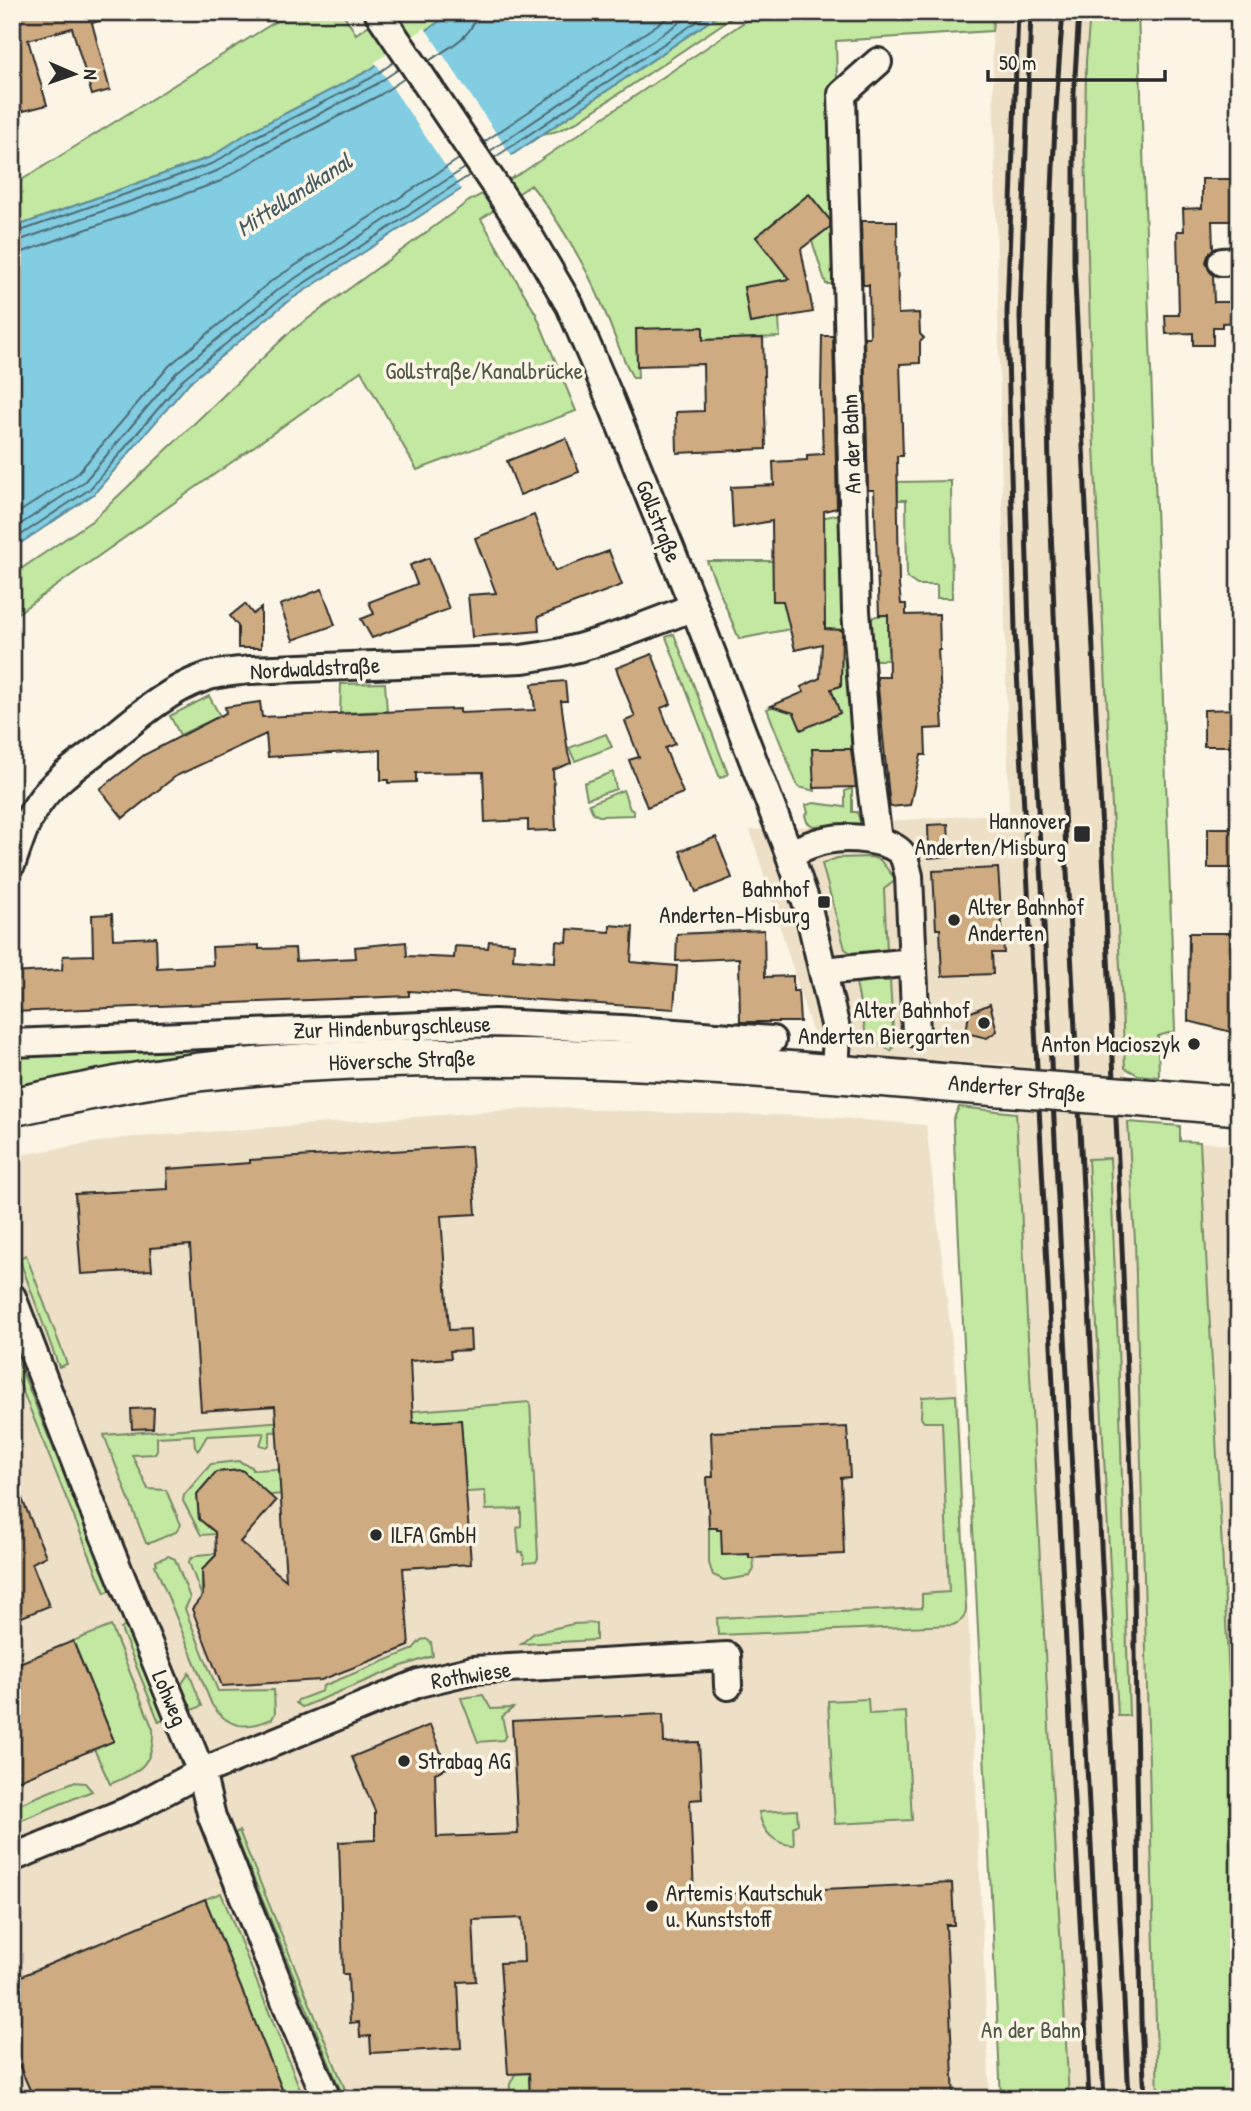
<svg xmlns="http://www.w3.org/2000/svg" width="1251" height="2111" viewBox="0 0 1251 2111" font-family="'Patrick Hand',sans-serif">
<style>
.built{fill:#eedfc7}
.green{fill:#c3e8a2;stroke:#778a66;stroke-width:2}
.water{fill:#82cde2;stroke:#5f8c99;stroke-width:2}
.pier{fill:#fcf5e5}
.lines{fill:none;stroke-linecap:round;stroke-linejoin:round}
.shore{stroke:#4e6c74;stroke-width:2}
.building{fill:#cfab81;stroke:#2b2b2b;stroke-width:2}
.minor-casing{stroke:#2b2b2b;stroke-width:32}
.secondary-casing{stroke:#2b2b2b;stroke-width:42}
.minor{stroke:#fcf5e5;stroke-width:26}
.secondary{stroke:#fcf5e5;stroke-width:37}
.rail{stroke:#2b2b2b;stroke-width:5}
.secondary-bridge-casing{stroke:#2b2b2b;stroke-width:42;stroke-linecap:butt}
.secondary-bridge{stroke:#fcf5e5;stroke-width:37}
.poi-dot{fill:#2b2b2b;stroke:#fcf5e5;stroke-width:2.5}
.labels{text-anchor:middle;stroke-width:7;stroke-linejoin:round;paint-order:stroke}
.park-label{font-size:23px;fill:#515a49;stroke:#fcf5e5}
.street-label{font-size:23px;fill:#2b2b2b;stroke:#fcf5e5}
.poi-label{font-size:23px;fill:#2b2b2b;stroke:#fcf5e5;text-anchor:end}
.water-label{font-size:24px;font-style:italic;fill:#455c62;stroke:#fcf5e5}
</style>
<rect width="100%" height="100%" fill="#fcf5e5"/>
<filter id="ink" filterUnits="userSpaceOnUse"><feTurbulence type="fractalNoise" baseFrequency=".0143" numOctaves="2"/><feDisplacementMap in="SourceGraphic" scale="14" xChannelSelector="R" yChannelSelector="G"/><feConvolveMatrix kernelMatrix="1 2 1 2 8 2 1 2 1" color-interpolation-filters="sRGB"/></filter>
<g filter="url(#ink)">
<path class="built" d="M994,12H1093L1092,406L1135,1241L1158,2099H1066L1014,1065L897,1059L817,1047L750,830L1009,813L992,31Z
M551,1107L665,1113L814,1116L926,1125L958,1392L990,2099H12V1156L123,1138Z
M1200,1142L1239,1146V1858L1216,1423Z"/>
<path class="green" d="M291,12H342L356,34L387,12H453L368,71L249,132L211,157L12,228V186Z
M723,12H740L575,123L557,131L542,135Z
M759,12H994L992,31L836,41L842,284H826L812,241L833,224L809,195L756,237L806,276L744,287L750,323L779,318L780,337L703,340L636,330L638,378H633C620,354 612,328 601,302C585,265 557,217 531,185L481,219L536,314L576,411L417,470L361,371L12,617V575L93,520L290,332L469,201L523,172Z
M1090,12H1138L1175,1031L1158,1036L1159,1077L1138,1075L1125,1068L1092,406L1085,147L1086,61Z
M951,481L952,598H937V585H917L907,578L906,500H898V482Z
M845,513L852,749H813L815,791L798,787L767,709L789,700L801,729L840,713L831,689L840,686L843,630L790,629L739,639L707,561H773L774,601H825L824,528L802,522Z
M888,615V650H911V660H869L866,622L876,616Z
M674,634L728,774L720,778L666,637Z
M385,683L387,711L340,713L341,684Z
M209,696L220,716L180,735L170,716Z
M606,734L612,747L575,761L569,748Z
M613,772L616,789L587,799L584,783Z
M852,788V812H857L861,824L813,826L807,822L805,815L808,813L806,805L814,803L845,807V791Z
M623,790L630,809L634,811V815L599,816L593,813L589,804Z
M871,857L880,860L896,880L884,889L887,951L851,953L845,949L822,864L837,858Z
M872,981H890L894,1046L891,1051L866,1035L856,983Z
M480,1033L773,1048H276L201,1052L156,1058L12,1087V1058L202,1045Z
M959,1107L1016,1113L1069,2099H1001L953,1120Z
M1128,1122L1180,1126V1141L1200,1142L1239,1862V2099H1158L1135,1241Z
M1110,1158L1118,1345L1129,1716H1118L1088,1159Z
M26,1255L67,1364L59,1367L19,1258Z
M12,1347L111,1590L105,1593L12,1365Z
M956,1395L966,1609C965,1618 962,1621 953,1625L718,1635L717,1618L922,1608V1594L949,1592L942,1422H924L921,1418L922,1397Z
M530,1402L538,1558L536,1562L524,1563L523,1552H519L517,1528L521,1526V1509L486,1510L485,1491L466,1492L461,1420L270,1432V1444L267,1447L260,1445L264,1433L207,1436L198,1451L195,1447L194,1435L157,1437V1450L155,1454L132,1455L148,1489L166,1490L181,1525L176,1532L150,1543H146L104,1435Z
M238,1461L252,1467V1470L277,1469L279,1471L281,1494L263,1496L242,1470L216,1472L197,1494L199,1519L217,1534L201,1535L183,1501L184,1495L211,1464Z
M709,1528H717V1530H721L749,1554V1558H753L754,1569L750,1576L724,1580L713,1575L709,1563Z
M218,1553L202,1570V1597L189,1562L190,1559L198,1555Z
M168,1556L175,1559L190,1598L185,1609L218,1691L274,1690L275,1713L272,1719C246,1729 230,1730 212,1705L155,1565L157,1564L156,1561Z
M596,1623V1640L521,1644L534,1633L573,1624Z
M111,1626L153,1729C155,1763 140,1772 110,1784L94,1749L114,1741L73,1641Z
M126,1626L165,1719L159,1722L121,1629Z
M426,1639L431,1642L433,1656L402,1666L302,1707L296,1703L298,1700L322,1691L323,1686L412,1650L421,1640Z
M189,1673L202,1706L192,1710L181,1685Z
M483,1695L491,1709L513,1708L502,1717L506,1735L503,1740L478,1742L461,1698Z
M868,1699L869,1714L906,1712L912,1820L835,1824L828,1701Z
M73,1782L85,1783L92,1791L12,1824V1807Z
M797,1810L798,1824L793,1827L794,1845C774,1845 762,1831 759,1812Z
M239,1831L349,2099H344L235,1833Z
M221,1893L304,2099H286L205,1899Z
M529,2073L530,2099H509L510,2084L515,2074Z"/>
<path class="water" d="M453,12H723L460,190L287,302L189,383L94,494L12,549V228L211,157L249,132L368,71Z"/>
<path class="pier" d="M425,28L513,158L463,192L375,62Z"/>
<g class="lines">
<path class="shore" d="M429,61C447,48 475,37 476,12
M484,142L676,12
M490,151L695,12
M494,158L711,12
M12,234L214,163L253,138L371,78L394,62
M12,243L217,171L257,146L375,85L399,69
M12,253L23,252L221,181L263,155L380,95L405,78
M12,517L77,474L170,365L270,282L459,159
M12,530L84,482L177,372L277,290L465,168
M12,541L90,489L184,378L283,297L470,175"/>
</g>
<path class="building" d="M12,12H108L109,18L92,23L110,90L92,95L72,28L28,40L47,105L12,114Z
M1202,179H1239V221H1212L1213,249L1208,256L1206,262L1209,270L1213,275L1214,302H1239V322L1222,323V327H1213V345H1193V333L1166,334L1165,315H1179L1177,231H1184L1183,209L1202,208Z
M809,194L830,220V227L801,249L813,312L750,323L744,287L789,279L756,237Z
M861,221H897L898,314L919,313L920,334L924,338L920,342V363L900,364L903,456H897L899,585L901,604H906V615L939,614L940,650H938L943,728L925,729L926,755H921L910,805L890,807L877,677H889L888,615H879L874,490H868L864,337H870L869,285H863Z
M703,327V340L763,338L766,449L677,453L676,412L704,411L703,364L637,366L636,329Z
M822,336H833L837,508L824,511L825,629L842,630L841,686L831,689L840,713L801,730L794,713L771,706L804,692L801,687L820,678L822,644L795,650L783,601H773L772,521L733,528L731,487L774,485L773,462L807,460V455L823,454L821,394Z
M566,438L579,472L520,495L507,461Z
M534,515L555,571L609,551L622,585L538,617L539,631L472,637L468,595L496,593L475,538Z
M429,558L449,609L372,638L361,619L374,614L369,602L417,584L410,565Z
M322,589L335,625L293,640L280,605Z
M245,604L253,614L261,608V648H238V626L230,616Z
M652,654L671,704L661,708L675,744L665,748L683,793L647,807L629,760L639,757L625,721L635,717L616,668Z
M565,681L567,701H561L568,753L571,763L553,770L556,830L528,831V820L485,822L483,772L416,773V782L388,783V780H381V750L268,757L266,734L176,776L123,818L100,789L144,755L226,713L225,707L260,702L262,717L429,710L460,709V713L535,710L532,684Z
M1239,709V746H1204V710Z
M812,749H851L856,787L814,788Z
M948,824L950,856L929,858L928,825Z
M1208,828H1239V868H1208Z
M716,837L732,878L696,892L680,851Z
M998,868L1004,953H992L993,974L942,976L940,929H936L933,871Z
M112,914L113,939L156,937L157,968L213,965L212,947L259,945V949L295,948L296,961L356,958L355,947L406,942L407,956L454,958L455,946L488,948L489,941L514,943L513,959L555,962L556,941L567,942L568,929L610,932V925L633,927L631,962L677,966L674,1009L409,991V996L12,1012V973L62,970L63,956L93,955L92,915Z
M764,930L765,977L793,976V991H798L800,1022H740L739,958L676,961L677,934Z
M1189,933H1239V1034L1188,1021Z
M990,1004L997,1031L987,1038L966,1033L969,1013Z
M471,1146L476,1214L441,1216L449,1330L470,1329L471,1350L450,1351L451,1358L410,1361L413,1423L461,1420L471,1564L403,1568L409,1646L321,1680L222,1686L192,1609L203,1595L202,1570L216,1555L215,1532L199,1519L197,1494L216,1472L242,1470L276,1501L240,1542L286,1580L275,1406L201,1411L190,1245L150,1248L152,1270L81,1274L75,1194L168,1189L167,1169L250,1163V1160Z
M154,1408L153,1428L132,1429L131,1409Z
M847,1427L850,1477L841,1478L844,1554L749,1558V1554L722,1555L721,1530H717V1528H709L707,1477H713L711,1432Z
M12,1475L46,1556L32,1563L49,1606L12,1621Z
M73,1641L114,1741L12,1783V1666Z
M663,1714L664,1743L699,1742L702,1799L690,1800L694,1895L952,1883L954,1925H946L954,2099H530L529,2073L508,2074L500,1963L524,1962L522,1918L473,1920L476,1981L458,1982L461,2048L371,2053L370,2036L360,2037L359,2022L350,2023L348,1974H343L339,1842L375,1840V1811L352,1757L430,1725L447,1768L435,1773L437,1837L518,1834L512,1721Z
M205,1899L286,2099H34L12,2049V1980Z"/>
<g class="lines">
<g class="minor-casing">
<path id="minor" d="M378,12L531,239L570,306L610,399L694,607L789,853L808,908L837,1033L835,1073
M878,62L842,94L856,611L867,752L878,841
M1222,262L1239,261
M789,853C801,849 814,842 827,840C845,836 890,838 902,854C906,860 907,869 909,876L916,1033
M12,863C19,843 25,822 38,804C53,781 79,764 101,747C132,722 165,691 203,678C218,672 235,672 250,670L522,659C582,652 637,629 694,607
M824,971L913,962
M12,1043L494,1023L621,1029L772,1040
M12,1297L95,1513L201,1772L212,1817L290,2013L327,2099
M12,1858L132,1809L201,1772L419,1683L473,1670L727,1656L728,1686"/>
</g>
<g class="secondary-casing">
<path id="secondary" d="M1158,1099L1239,1106
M12,1107C74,1094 136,1080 199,1072C452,1043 707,1062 959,1084"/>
</g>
<use href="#minor" class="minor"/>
<use href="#secondary" class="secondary"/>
<path class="rail" d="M1018,12L1007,313L1015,631L1089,2099
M1031,12L1020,317L1029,631L1104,2099
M1063,12C1052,141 1048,271 1048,401C1048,472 1052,543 1054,614L1129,2099
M1079,12L1074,92V262L1121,1222L1133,1525L1141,2020L1145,2099"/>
<g class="secondary-bridge-casing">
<path id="secondary-bridge" d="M959,1084L1158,1099"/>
</g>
<use href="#secondary-bridge" class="secondary-bridge"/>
</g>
</g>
<g class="poi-dot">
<rect x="1073" y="825" width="18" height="18" rx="3.5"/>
<rect x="817" y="895" width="14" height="14" rx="3.5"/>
<circle cx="954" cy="920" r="7"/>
<circle cx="984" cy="1023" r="7"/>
<circle cx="1194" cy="1044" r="7"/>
<circle cx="376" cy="1535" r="7"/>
<circle cx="404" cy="1761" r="7"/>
<circle cx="652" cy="1906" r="7"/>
</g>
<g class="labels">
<g class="park-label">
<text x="484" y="379">Gollstraße/Kanalbrücke</text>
<text x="1031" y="2038">An der Bahn</text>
</g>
<g class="street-label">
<text transform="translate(851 444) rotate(-92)" y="8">An der Bahn</text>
<text transform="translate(659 521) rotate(68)" y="8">Gollstraße</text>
<text transform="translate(315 668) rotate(-3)" y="8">Nordwaldstraße</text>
<text transform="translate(392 1027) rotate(-2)" y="8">Zur Hindenburgschleuse</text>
<text transform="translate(402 1060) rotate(-2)" y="8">Höversche Straße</text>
<text transform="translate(1017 1088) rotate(5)" y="8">Anderter Straße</text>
<text transform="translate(471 1675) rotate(-9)" y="8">Rothwiese</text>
<text transform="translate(170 1698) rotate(67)" y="8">Lohweg</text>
</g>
<g class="poi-label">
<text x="1066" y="829">Hannover<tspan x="1066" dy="26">Anderten/Misburg</tspan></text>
<text x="810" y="897">Bahnhof<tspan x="810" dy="26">Anderten-Misburg</tspan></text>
<text x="968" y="915" text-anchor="start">Alter Bahnhof<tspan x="968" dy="26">Anderten</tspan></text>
<text x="970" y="1018">Alter Bahnhof<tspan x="970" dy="26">Anderten Biergarten</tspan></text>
<text x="1180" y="1052">Anton Macioszyk</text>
<text x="390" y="1543" text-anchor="start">ILFA GmbH</text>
<text x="418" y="1769" text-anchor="start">Strabag AG</text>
<text x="666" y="1901" text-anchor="start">Artemis Kautschuk<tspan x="666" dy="26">u. Kunststoff</tspan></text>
</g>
<g class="water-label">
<text transform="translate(294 195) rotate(-33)" y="8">Mittellandkanal</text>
</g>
</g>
<rect width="1251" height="2111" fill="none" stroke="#fcf5e5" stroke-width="42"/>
<rect x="21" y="21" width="1209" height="2069" fill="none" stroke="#2b2b2b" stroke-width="2.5" filter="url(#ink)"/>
<g transform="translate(74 74) rotate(92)" stroke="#fcf5e5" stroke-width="5" paint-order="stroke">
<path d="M0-5L12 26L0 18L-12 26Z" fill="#2b2b2b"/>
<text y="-10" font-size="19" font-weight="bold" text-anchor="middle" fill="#2b2b2b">N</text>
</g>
<path d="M988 70v10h177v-10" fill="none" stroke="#2b2b2b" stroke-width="3.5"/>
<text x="999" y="70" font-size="21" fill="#2b2b2b" stroke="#fcf5e5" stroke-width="5" paint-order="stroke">50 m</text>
</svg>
